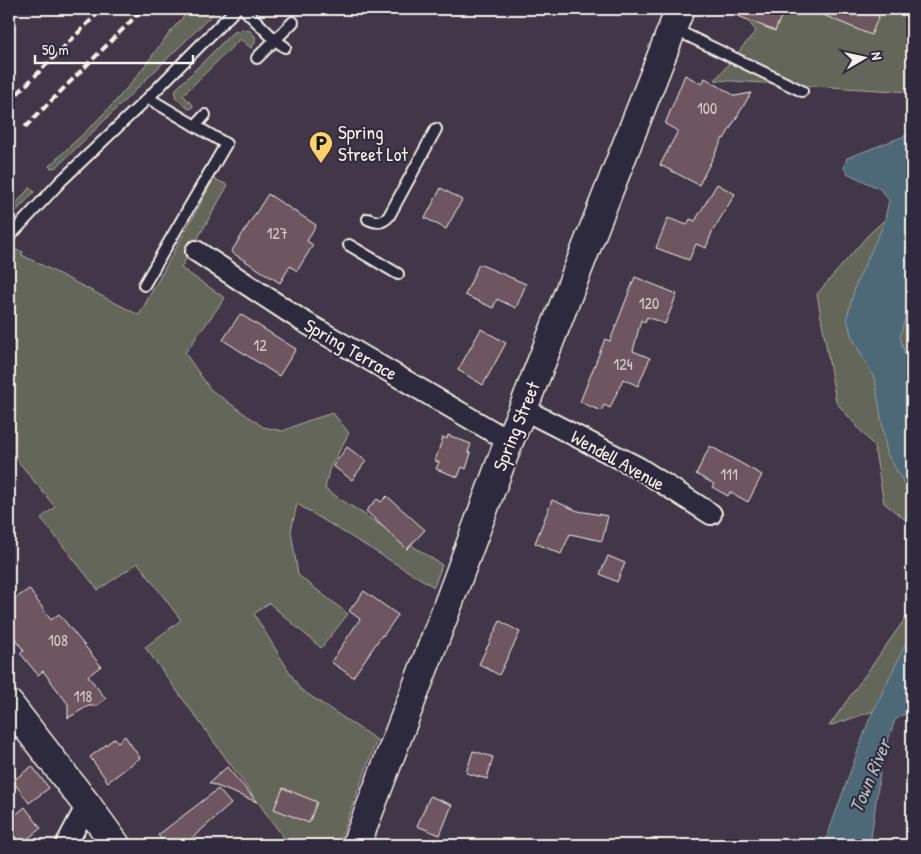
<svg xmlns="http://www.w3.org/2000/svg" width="921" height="854" viewBox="0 0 921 854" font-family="'Patrick Hand',sans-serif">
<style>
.green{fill:#636658;stroke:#acaca0}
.water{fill:#4e6776;stroke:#909ea4}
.building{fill:#6d5660;stroke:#f4f1e8}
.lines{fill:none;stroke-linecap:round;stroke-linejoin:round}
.lane-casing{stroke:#f4f1e8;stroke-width:14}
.street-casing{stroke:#f4f1e8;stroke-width:24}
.secondary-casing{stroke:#f4f1e8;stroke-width:31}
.lane{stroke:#2f2a3d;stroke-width:10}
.street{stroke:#2f2a3d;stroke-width:20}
.secondary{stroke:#2f2a3d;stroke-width:28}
.rail{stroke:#f4f1e8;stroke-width:4;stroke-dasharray:8 4;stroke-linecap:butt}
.labels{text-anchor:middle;stroke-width:4;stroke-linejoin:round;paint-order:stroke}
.number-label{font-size:16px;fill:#d2cac6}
.poi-label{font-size:19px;fill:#f4f1e8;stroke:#2f2a3d;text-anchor:start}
.street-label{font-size:19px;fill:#f4f1e8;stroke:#2f2a3d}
.water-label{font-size:20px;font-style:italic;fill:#b2baba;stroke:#2f2a3d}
</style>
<rect width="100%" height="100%" fill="#423748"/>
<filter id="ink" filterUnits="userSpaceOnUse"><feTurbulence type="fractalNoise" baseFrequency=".02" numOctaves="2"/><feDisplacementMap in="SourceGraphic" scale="10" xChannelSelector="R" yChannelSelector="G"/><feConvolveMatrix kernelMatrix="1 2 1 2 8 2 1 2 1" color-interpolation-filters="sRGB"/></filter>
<g filter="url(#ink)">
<path class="green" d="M191,9H218L57,167L51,168L49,166C75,141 103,117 126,89C149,63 166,33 191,9Z
M739,9H912V92L715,80L756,31Z
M243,29L250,31L255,36C256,40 255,45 251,48L240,39L183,95L193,105L192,108L189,109L175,98L176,89L232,33Z
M214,179L228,185L181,268L225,298L185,353L210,389L263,427L283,431L307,421L333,413L349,433L329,470L325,489L442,565L434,587L297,504L291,531L298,575L348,614L321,648L269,603L254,614L300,689L377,740L338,845H289L145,647L181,620L138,563L98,590L41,518L55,507L9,450V257L16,250L23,252L22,255L139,315Z
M30,187L34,192L9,219V212Z
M912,195V525L884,503L874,446L836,402L817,294L868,235Z
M912,609V698L829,726Z"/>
<path class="water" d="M912,133V291L900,337L912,380V492L904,483L887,454L875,380L851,335L847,317L856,284L884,223L889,200L880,189L847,173L844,168L847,158Z
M912,637V709L895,720L882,758L870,845H824L869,720L908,639Z"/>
<path class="building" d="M721,9H784L775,31Z
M809,9H861L879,16L871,35Z
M685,75L702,84L705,78L735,96L751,93L724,139L723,138L699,185L660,165L678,131L665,124Z
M717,184L735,194L712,232L706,248L696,244L689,260L656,248L668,218L687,225L690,219L695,221Z
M441,188L462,200L446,229L425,218Z
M268,194L316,225L307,241L313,245L297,271L290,266L280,283L231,252Z
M479,264L526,284L516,308L497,299L493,308L465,295Z
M635,277L677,294L665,324L647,317L645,322L641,320L633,351L650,358L638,386L623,379L610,408L604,405L601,411L580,402L605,339L610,341Z
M240,314L296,349L279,376L223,340Z
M481,329L506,343L483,385L458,370Z
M448,435L471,444L468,452L471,453L466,469L462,467L458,477L436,469L439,462L435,461L443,437L447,439Z
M710,446L762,475L748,502L730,492L728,496L712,487L714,484L696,474Z
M347,447L366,461L352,480L333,466Z
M387,496L425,530L407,549L366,511L377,499L381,502Z
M552,500L578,511L608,516L602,541L570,534L561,554L535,543Z
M608,556L625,563L617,582L600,574Z
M29,589L51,620L59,614L101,666L88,676L106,699L96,706H88L68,718V704L43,671L38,675L20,653L24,651L9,630V603Z
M364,591L398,615L383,636L382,635L353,677L331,662L360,619L349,611Z
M500,621L520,632L499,675L479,664Z
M125,736L140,758L108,782L90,757L115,738L118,742Z
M473,751L493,757L487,779L466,773Z
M32,766L49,788L29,803L13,781Z
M227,767L257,802L209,783Z
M283,788L317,802L309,823L274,809Z
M218,789L231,804L184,845H166L158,835Z
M430,796L452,805L440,835L417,826Z
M25,807L41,828L20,845H9V820Z"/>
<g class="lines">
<g class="lane-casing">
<path id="lane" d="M244,9L275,40L285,47
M674,29L802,91
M257,58L293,22
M195,126L205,115
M368,219C376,223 383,223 389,216L436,129
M9,237L61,181L148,98L236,9
M349,245L398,274
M144,285L226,144L148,98"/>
</g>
<g class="street-casing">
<path id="street" d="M196,251L301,320L509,441
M523,409L639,468L711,514
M66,845L87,805"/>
</g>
<g class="secondary-casing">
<path id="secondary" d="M9,704L87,805L116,845
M356,845L443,618L509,441L523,409L680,9"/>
</g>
<use href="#lane" class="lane"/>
<use href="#street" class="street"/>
<use href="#secondary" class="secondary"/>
<path class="rail" d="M9,102L102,9
M25,127L143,9"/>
</g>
</g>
<defs>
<g id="parking-pin" transform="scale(1.25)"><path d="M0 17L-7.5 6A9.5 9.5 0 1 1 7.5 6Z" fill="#ffd166" stroke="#2f2a3d"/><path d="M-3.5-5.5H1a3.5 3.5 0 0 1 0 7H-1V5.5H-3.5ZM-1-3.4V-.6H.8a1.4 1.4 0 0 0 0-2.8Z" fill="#111"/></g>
</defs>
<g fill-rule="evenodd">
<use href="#parking-pin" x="321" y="143"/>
</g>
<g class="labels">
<g class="number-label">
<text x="707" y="114">100</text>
<text x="277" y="239">127</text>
<text x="649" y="309">120</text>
<text x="260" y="351">12</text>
<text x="623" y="370">124</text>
<text x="729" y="480">111</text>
<text x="58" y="646">108</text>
<text x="83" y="702">118</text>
</g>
<g class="poi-label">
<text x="338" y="139">Spring<tspan x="338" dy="22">Street Lot</tspan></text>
</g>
<g class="street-label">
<text transform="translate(351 349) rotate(30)" y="7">Spring Terrace</text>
<text transform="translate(516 426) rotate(-68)" y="7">Spring Street</text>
<text transform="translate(618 460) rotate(29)" y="7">Wendell Avenue</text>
</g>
<g class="water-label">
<text transform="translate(870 776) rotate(-67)" y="7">Town River</text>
</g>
</g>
<rect width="921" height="854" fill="none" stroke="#2f2a3d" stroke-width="30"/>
<rect x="15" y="15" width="891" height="824" fill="none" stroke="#f4f1e8" stroke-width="2" filter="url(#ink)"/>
<g transform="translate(864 58) rotate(81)" stroke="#2f2a3d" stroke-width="4" paint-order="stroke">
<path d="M0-4L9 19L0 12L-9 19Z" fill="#f4f1e8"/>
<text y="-8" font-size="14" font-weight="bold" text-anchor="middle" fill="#f4f1e8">N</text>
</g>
<path d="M35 55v8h158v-8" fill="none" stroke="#f4f1e8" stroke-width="2.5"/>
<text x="42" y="55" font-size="15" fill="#f4f1e8" stroke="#2f2a3d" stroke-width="4" paint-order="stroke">50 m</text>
</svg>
